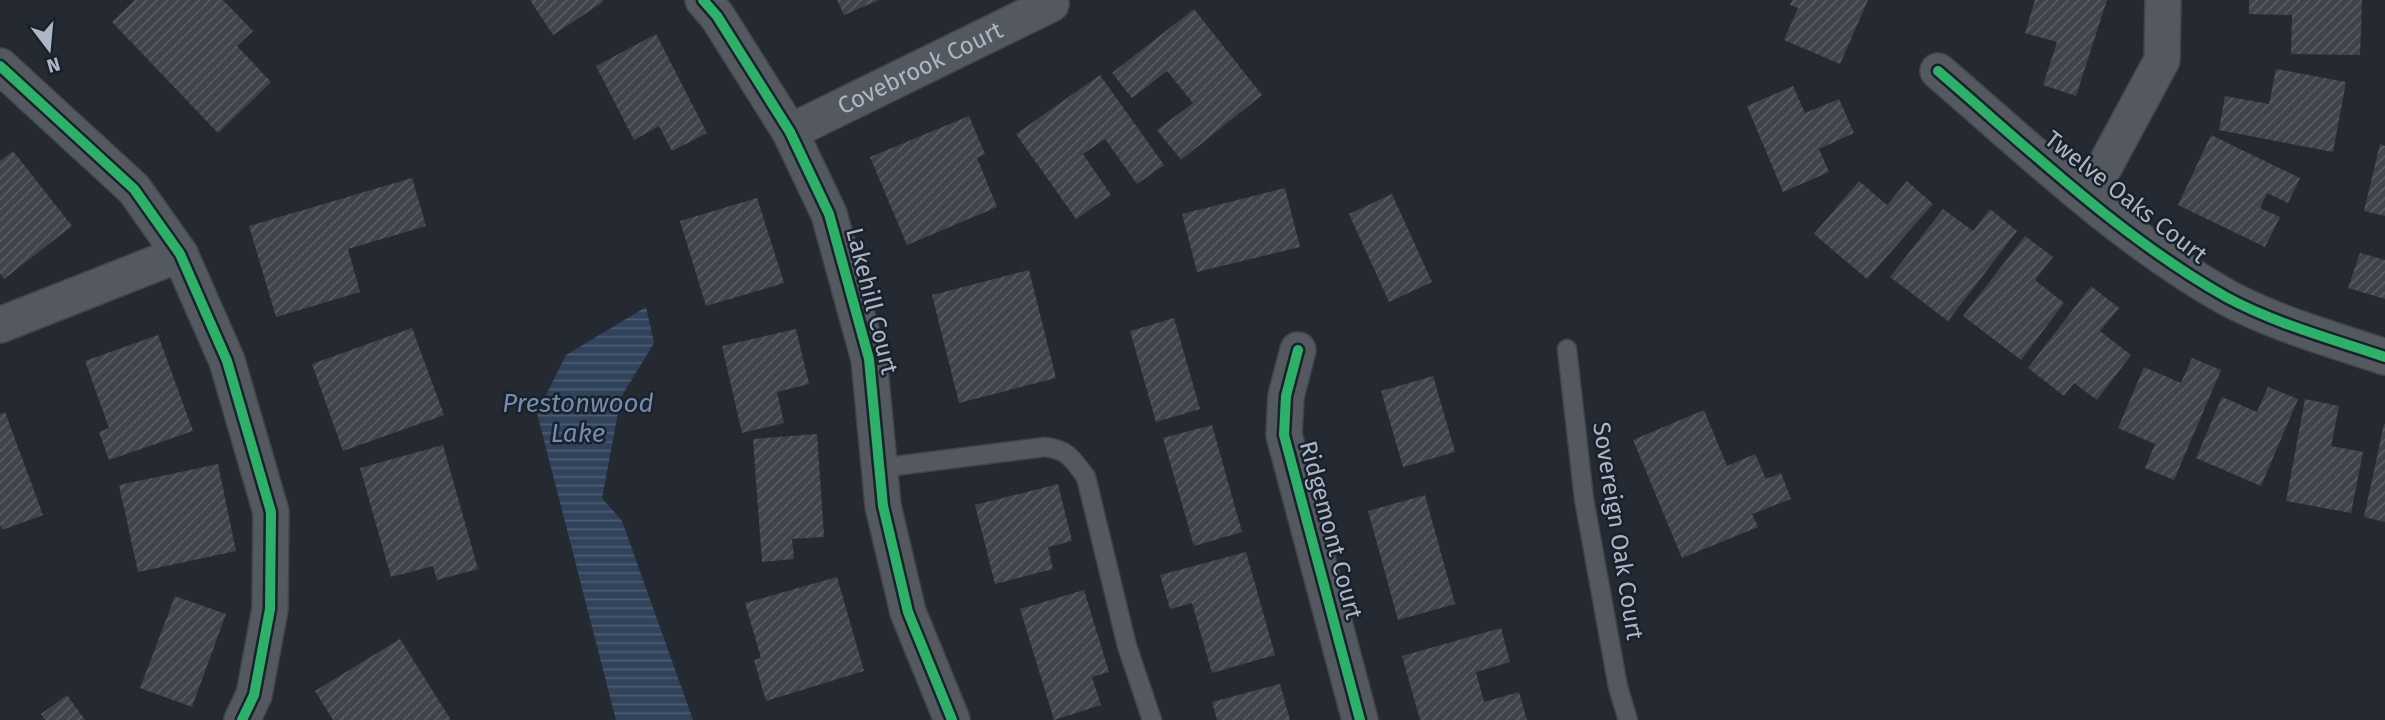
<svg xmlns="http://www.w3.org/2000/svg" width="2385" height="720" viewBox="0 0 2385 720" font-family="'Fira Sans',sans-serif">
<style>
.water{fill:url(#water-rules)}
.building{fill:url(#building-hatch)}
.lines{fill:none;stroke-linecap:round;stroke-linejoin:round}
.lane-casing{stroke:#41454b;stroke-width:21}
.street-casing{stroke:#41454b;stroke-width:38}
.lane{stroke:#545960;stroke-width:18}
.street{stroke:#545960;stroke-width:35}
.cycleway-casing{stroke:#19212c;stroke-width:15}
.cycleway{stroke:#2db169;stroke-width:10}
.labels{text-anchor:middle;stroke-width:5;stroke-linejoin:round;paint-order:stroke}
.street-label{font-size:24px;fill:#adb6c5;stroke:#19212c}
.water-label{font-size:26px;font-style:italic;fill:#748dae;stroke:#19212c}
</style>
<defs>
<pattern id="water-rules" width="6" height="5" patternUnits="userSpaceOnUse" patternTransform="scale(1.75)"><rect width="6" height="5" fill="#31435b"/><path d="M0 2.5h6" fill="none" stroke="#4c5c71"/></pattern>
<pattern id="building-hatch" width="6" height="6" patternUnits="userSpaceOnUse" patternTransform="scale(1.75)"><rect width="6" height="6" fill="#3f434a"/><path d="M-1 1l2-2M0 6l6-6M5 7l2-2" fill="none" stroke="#585c63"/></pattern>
</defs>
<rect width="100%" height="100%" fill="#252a32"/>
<path class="water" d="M646,307L654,343L621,397L602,498L622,521L693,720H616L537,413L566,355Z"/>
<path class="building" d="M135,0H223L253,31L237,46L271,82L218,133L112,22Z
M530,0H602L603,2L553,35Z
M837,0H879L844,15Z
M1792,0H1868L1840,64L1784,40L1798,8L1790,5Z
M2035,0H2107L2076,96L2043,85L2057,42L2025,33Z
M2249,0H2362L2360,55L2291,54L2292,15L2249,14Z
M1194,9L1262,95L1181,160L1157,130L1193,103L1167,71L1132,98L1112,73Z
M656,34L707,133L672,151L659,126L634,140L596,66Z
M2276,69L2346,82L2333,152L2219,130L2225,96L2269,104Z
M1100,75L1164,165L1137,184L1105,139L1083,154L1111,195L1076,219L1016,134Z
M1793,86L1805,113L1839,99L1854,133L1819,149L1829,172L1783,192L1747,106Z
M969,116L985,154L977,158L997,207L907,245L870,157Z
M2211,135L2300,178L2288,203L2267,193L2260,208L2280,217L2265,247L2178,205Z
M2380,144L2385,146V216L2364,211Z
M13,151L72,226L4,279L0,273V161Z
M412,178L426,226L348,249L360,292L276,317L249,226Z
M1859,181L1887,205L1907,181L1933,204L1867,279L1814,234Z
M1285,188L1300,247L1197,272L1182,214Z
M1392,194L1432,282L1389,302L1349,214Z
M757,198L784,283L706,306L680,221Z
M1943,209L1973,231L1990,209L2017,231L1948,321L1890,277Z
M2025,236L2053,257L2035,280L2064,303L2021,360L1963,316Z
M2360,253L2385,260V299L2348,288Z
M1029,270L1056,378L959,403L932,295Z
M2091,286L2119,308L2100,331L2131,355L2097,400L2074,383L2064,396L2028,368Z
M1174,318L1200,409L1156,422L1130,331Z
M412,328L444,415L343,451L312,364Z
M796,329L809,384L777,392L784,423L742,433L722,346Z
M158,335L193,431L109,460L99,432L109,428L85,361Z
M2192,358L2221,370L2174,480L2145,468L2155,444L2118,428L2144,367L2181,383Z
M1433,376L1455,452L1403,467L1381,391Z
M2268,387L2298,399L2261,486L2196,458L2222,397L2257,412Z
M2305,399L2339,406L2331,446L2363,452L2351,513L2286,501Z
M1704,410L1727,466L1755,454L1766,479L1781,473L1791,499L1752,514L1758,527L1682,558L1633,440Z
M5,412L43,515L2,530L0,524V414Z
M2384,424H2385V522L2364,517Z
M1212,425L1242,532L1194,546L1163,438Z
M817,434L824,537L792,539L794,559L762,562L753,439Z
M443,445L478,569L437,580L433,566L391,577L360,468Z
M218,464L236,551L138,572L119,485Z
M1058,484L1072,541L1048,547L1053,569L995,584L975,505Z
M1425,495L1455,604L1398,620L1368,511Z
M1246,552L1275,655L1212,673L1192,603L1170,609L1160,575Z
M837,577L864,671L766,701L754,660L761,658L745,603Z
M1084,590L1109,672L1092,677L1101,705L1054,720L1020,609Z
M175,596L226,614L192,707L140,688Z
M1501,628L1510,662L1476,672L1484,702L1519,692L1527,720H1420L1402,656Z
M400,639L451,720H333L315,691Z
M1280,684L1290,720H1217L1212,702Z
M67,695L85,720H45L41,714Z"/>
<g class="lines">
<g class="lane-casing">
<path id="lane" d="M1567,349L1584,499L1618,687L1628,720
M879,468L1045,447C1069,450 1072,459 1086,477L1127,646L1152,720"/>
</g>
<g class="street-casing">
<g id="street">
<path d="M703,0L717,16L790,132L829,214L869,359L883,506L908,612L952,720"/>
<path d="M0,66L134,189L180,254L227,361L271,512L270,609L254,695L242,720"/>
<path d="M1938,71C2030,150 2120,237 2226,297C2276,324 2332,339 2385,357"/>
<path id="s1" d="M790,132L1051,4"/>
<path d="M2087,199L2162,60L2163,0"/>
<path d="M0,325L180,254"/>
<path d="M1298,350L1286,396L1284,435L1360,720"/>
</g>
</g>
<use href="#lane" class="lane"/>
<use href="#street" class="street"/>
<g class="cycleway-casing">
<path id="cycleway" d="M703,0L717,16L790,132L829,214L869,359L883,506L908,612L952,720
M0,66L134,189L180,254L227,361L271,512L270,609L254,695L242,720
M1938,71C2030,150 2120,237 2226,297C2276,324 2332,339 2385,357
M1298,350L1286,396L1284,435L1360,720"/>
</g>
<use href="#cycleway" class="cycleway"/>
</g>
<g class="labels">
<g class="street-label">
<text dy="8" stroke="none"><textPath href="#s1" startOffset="145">Covebrook Court</textPath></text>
<text transform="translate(2126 197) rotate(38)" y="8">Twelve Oaks Court</text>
<text transform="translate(872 301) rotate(76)" y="8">Lakehill Court</text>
<text transform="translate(1331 530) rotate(75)" y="8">Ridgemont Court</text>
<text transform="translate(1618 531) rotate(81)" y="8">Sovereign Oak Court</text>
</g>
<g class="water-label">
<text x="578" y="412">Prestonwood<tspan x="578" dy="30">Lake</tspan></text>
</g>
</g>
<g transform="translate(49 49) rotate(164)" stroke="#19212c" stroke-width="5" paint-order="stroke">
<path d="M0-5L12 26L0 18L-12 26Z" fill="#adb6c5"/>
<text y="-10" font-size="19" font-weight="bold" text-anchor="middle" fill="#adb6c5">N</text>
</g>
</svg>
